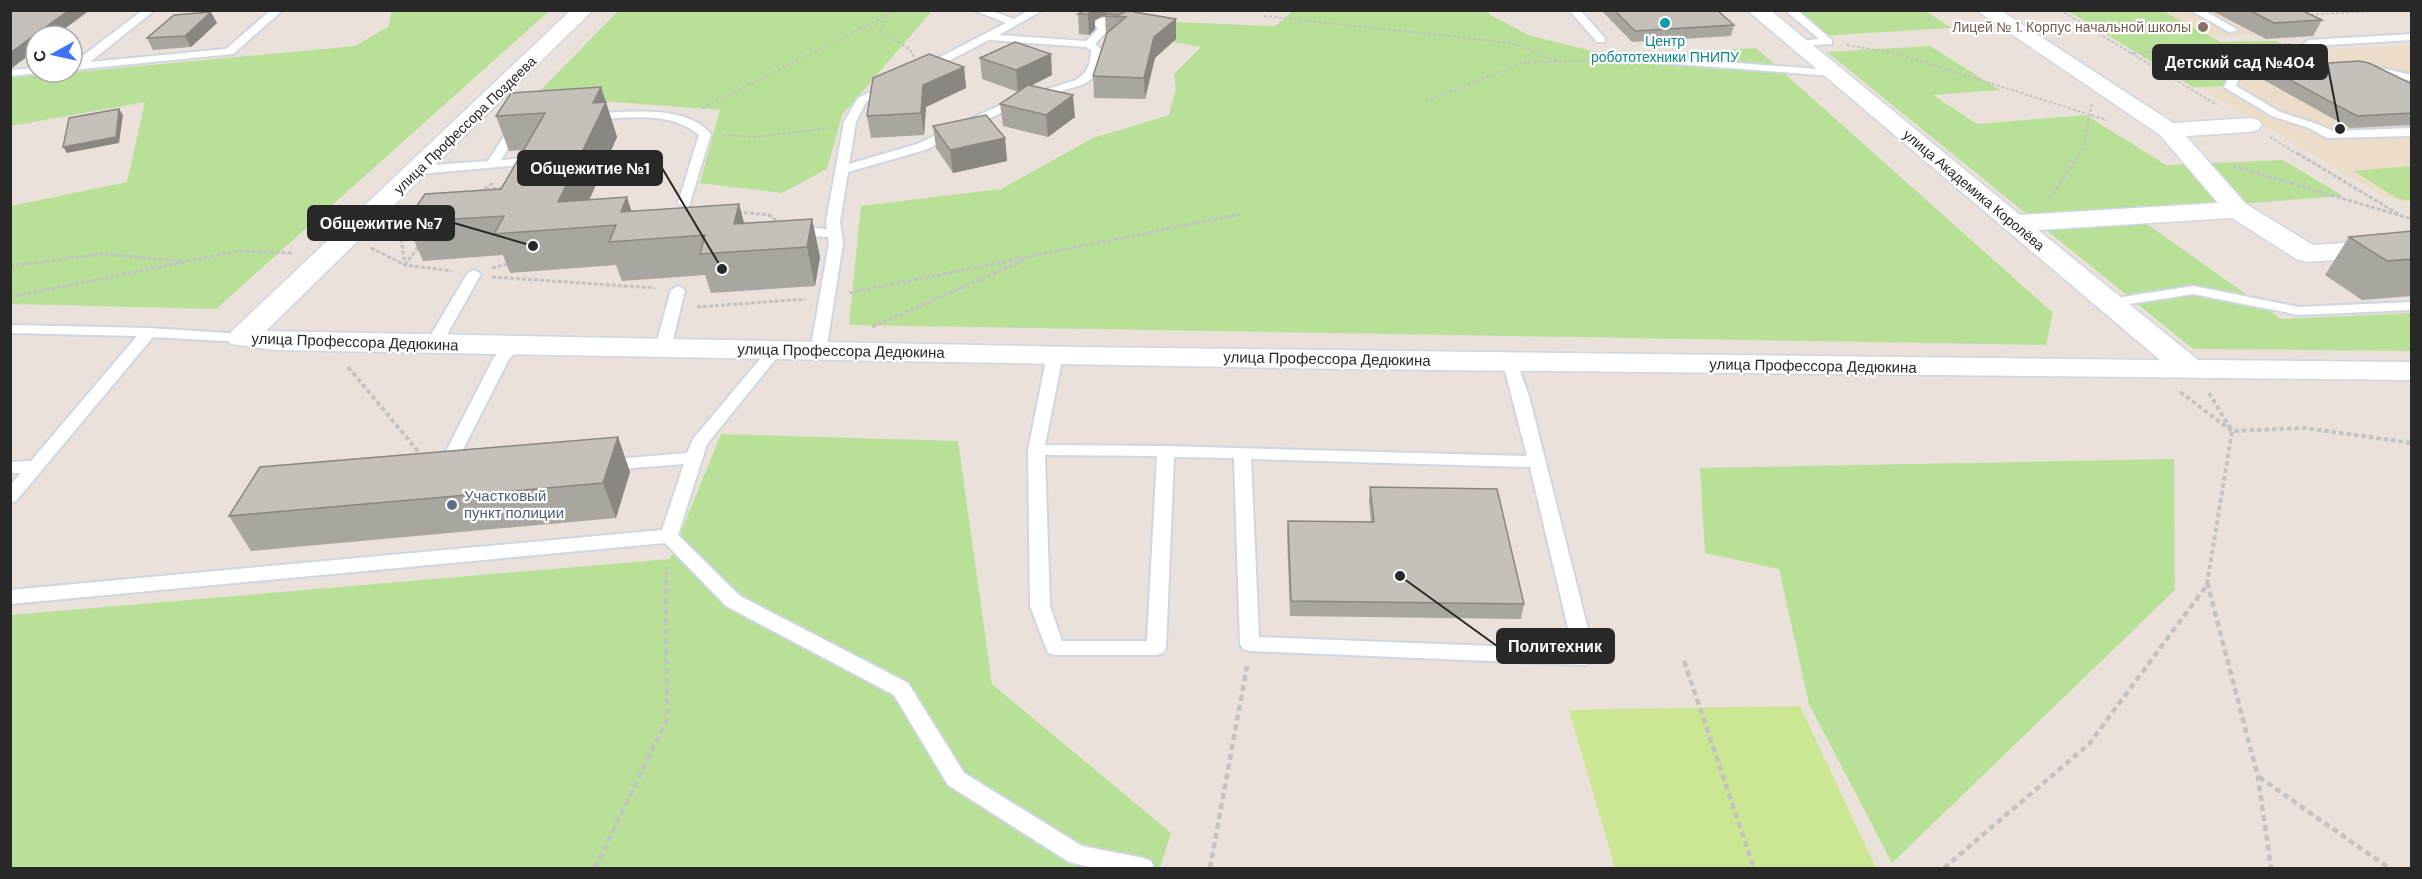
<svg xmlns="http://www.w3.org/2000/svg" width="2422" height="879" viewBox="0 0 2422 879" font-family="'DM Sans',sans-serif">
<style>
.education{fill:#ecddc9}
.green{fill:#b8e097}
.pitch{fill:#cce793}
.lines{fill:none;stroke-linecap:round;stroke-linejoin:round}
.lane-casing{stroke:#cfd5e1;stroke-width:4}
.street-casing{stroke:#cfd5e1;stroke-width:3}
.path-far3{stroke:#c3c3c3;stroke-width:2;stroke-dasharray:3 2;stroke-linecap:butt}
.path-far2{stroke:#c3c3c3;stroke-width:3;stroke-dasharray:4 2;stroke-linecap:butt}
.path-far1{stroke:#c3c3c3;stroke-width:4;stroke-dasharray:4.5 3;stroke-linecap:butt}
.path{stroke:#c3c3c3;stroke-width:4.5;stroke-dasharray:6 4;stroke-linecap:butt}
.lane{fill:#fff;fill-rule:evenodd}
.street{fill:#fff;fill-rule:evenodd}
.wall{fill:#a9a59f}
.shaded-wall{fill:#8a8682}
.building{fill:#c5c0b9;stroke:#8a8682;stroke-width:1.5}
.culture-dot{fill:#0f9aa8;stroke:#fff;stroke-width:2}
.education-dot{fill:#8d6e63;stroke:#fff;stroke-width:2}
.service-dot{fill:#5c6f8a;stroke:#fff;stroke-width:2}
.labels{text-anchor:middle;stroke-width:4.5;stroke-linejoin:round;paint-order:stroke}
.far-education-label{font-size:14px;fill:#785e54;stroke:#fff;text-anchor:end}
.far-culture-label{font-size:14px;fill:#0d838f;stroke:#fff}
.far-street-label{font-size:14px;fill:#282828;stroke:#fff}
.street-label{font-size:15px;fill:#282828;stroke:#fff}
.service-label{font-size:15px;fill:#4e5e75;stroke:#fff;text-anchor:start}
.leader{fill:none;stroke:#282828;stroke-width:2}
.callout-dot{fill:#282828;stroke:#fff;stroke-width:2}
.callout{fill:#282828;stroke:#282828;stroke-width:2}
.callout-label{font-size:16px;text-anchor:middle;font-weight:bold;fill:#fff}
</style>
<rect width="100%" height="100%" fill="#eae2da"/>
<path class="education" d="M2072,11H2283L2315,31L2127,42Z
M2411,45V203L2385,197L2153,60Z"/>
<path class="green" d="M1294,10L1487,11L1490,15L1531,36L1613,56L1756,48L2053,313L2046,345L849,325L861,206L1001,189L1093,138L1169,115L1176,89L1174,74L1201,47L1145,37L1176,22L1275,26Z
M392,11H549L216,309L11,304V206L127,182L145,102L11,126V78L355,46L388,27Z
M618,11H932L842,115L827,169L782,193L700,183L720,110L535,96Z
M1788,11H1925L1952,28L1819,36Z
M2068,11H2162L2221,42L2276,41L2306,55L2195,62L2234,86L2193,87Z
M1930,46L2000,90L1933,95L1977,124L2086,115L2166,165L2283,160L2343,196L2130,212L2281,319L2411,313V351L2193,349L1827,52Z
M2411,166V201L2396,198L2354,171Z
M721,434L958,441L992,684L1171,833L1160,868H11V615L670,559Z
M2174,459L2175,590L1892,863L1809,704L1779,569L1705,553L1700,468Z"/>
<path class="pitch" d="M1800,706L1876,868H1615L1569,710Z"/>
<g class="lines">
<g class="lane-casing">
<path id="lane" d="M143,10H155L90,62L226,49L271,10H283L233,54L72,70V64Z
M973,10H989L1014,19L1029,10H1043L999,35L1086,41L1098,29L1094,23C1105,13 1120,15 1134,20L1135,25L1119,33L1106,32L1095,44L1101,49L1100,66L1094,77L1084,84L1015,106L925,150L848,172L840,222L843,243L826,352L823,355H813L810,352L829,243L828,237L792,235L785,231L792,227L827,229L826,222L844,122L858,98L885,85L889,84L895,87L866,102L856,122L849,164L917,144L1007,102L1076,80C1089,71 1090,65 1091,50L1086,47L989,40L929,71H921V67L1006,23ZM1110,22L1125,24L1118,27L1106,26L1105,24Z
M1569,10H1580L1605,38V42H1597Z
M1785,10H1797L1832,40V44L1792,46V42L1819,39Z
M2190,10H2203L2238,30L2229,32Z
M2412,34V40L2309,46L2304,43L2309,40Z
M1631,55L1831,70L1836,73L1831,76L1627,60V56Z
M2368,65L2412,75V81L2364,70V66Z
M36,68V72L40,73L10,76V70Z
M2286,68L2290,69V73L2239,78L2236,86L2280,112L2317,124L2333,131L2412,128V136L2327,138L2309,128L2272,116L2224,87L2231,73Z
M618,112C648,111 689,109 711,134L689,206L684,207L678,203L699,135C670,110 624,118 589,120L583,117L589,114Z
M517,121L523,124L501,160L531,158V164L419,174L413,170L419,166L488,161L513,122Z
M474,270L481,274L441,345L438,348H428L425,345L467,274Z
M678,286L685,290L671,348L663,353L658,351L655,348L671,290Z
M2193,286L2299,307L2412,302V310L2299,315L2193,294L2110,307L2103,303L2110,299Z
M10,325L149,328L242,334L249,338L242,342L153,337L16,501L10,503V485L21,473H10V462L31,461L137,336L10,333Z
M513,342L521,347L509,359L453,469L451,473H439L437,469L494,357L508,344Z
M775,345L783,350L707,444L678,535L740,596L908,683L964,773L1082,846L1143,858L1151,861L1154,868H1095L1069,862L948,785L894,695L726,606L665,543L10,604V590L662,530L684,464L606,470L600,469L598,465L600,461L606,460L687,453L693,439L770,347Z
M1055,350L1063,355L1045,445L1166,446L1527,456L1503,363L1511,358L1516,360L1529,396L1595,657L1592,662L1585,665L1250,651L1243,649L1240,644L1234,458L1174,457L1166,648L1163,653L1156,655H1055L1048,653L1030,606L1028,450L1047,355ZM1045,455L1157,456L1147,641H1062L1050,606ZM1251,459L1530,467L1573,649L1259,637Z"/>
</g>
<g class="street-casing">
<path id="street" d="M571,10H593L266,331L1075,347L2160,360L1747,10H1770L2020,215L2218,203L2160,135L1976,10H2000L2173,123L2250,118L2258,120L2262,125L2258,130L2250,132L2186,136L2246,204L2313,245L2412,238V254L2308,262L2298,260L2232,218L2038,230L2198,360L2412,362V380L1343,369L274,350L231,344L227,338L231,332Z"/>
</g>
<path class="path-far3" d="M896,10L889,14L879,32L910,49L914,57
M2060,10L2131,53L2228,48
M2306,15L2389,10
M1264,16L1512,43L1558,61
M1847,45L1898,54L2107,120
M2238,47L2291,44
M2131,53L2217,105
M1421,103L1522,63L1613,59
M702,108L889,14
M723,135L756,137L829,128
M2270,137L2299,155
M2079,155L2084,147L2092,104"/>
<path class="path-far2" d="M2297,153L2400,215
M2233,166L2412,219
M486,189L506,188
M479,192L493,183
M2049,199L2080,153
M738,212L769,215L777,221
M398,221L405,264
M371,248L405,265L452,271
M405,265L419,246
M10,266L100,254L181,261
M492,268L511,263
M492,277L655,288
M849,293L1241,214
M10,297L239,251L292,253
M697,307L806,299
M872,327L1025,260"/>
<path class="path-far1" d="M348,367L422,456
M2180,392L2232,431L2305,428L2412,443
M666,584L667,567
M2207,584L2232,431L2209,393"/>
<path class="path" d="M2207,582L2258,777L2271,868
M1684,661L1754,868
M2259,777L2389,868
M595,868L667,719L666,582
M1210,868L1247,666
M1944,868L2089,744L2207,585"/>
<use href="#lane" class="lane"/>
<use href="#street" class="street"/>
</g>
<path class="wall" d="M1085,10H1140L1139,13L1176,39L1155,58L1145,99L1094,98L1093,76L1106,36L1105,15L1095,20V29L1089,35L1079,34L1078,14Z
M1601,10H1717L1734,25L1731,36L1632,42Z
M2215,10H2301L2322,20L2313,36L2266,39L2214,12Z
M217,23L191,47L153,50L147,38Z
M980,58L1052,75L1031,86L1075,117L1048,137L1003,126L1000,104L1018,92L982,79Z
M964,67L966,88L926,107L924,135L871,138L867,116Z
M2266,67L2412,84V125L2350,128L2260,78Z
M606,102L617,137L589,200L632,211L739,204L744,223L812,219L820,257L815,286L711,293L705,275L622,281L616,265L510,273L503,255L423,261L406,222L501,189L523,150L509,151L496,116Z
M933,126L1005,138L1007,161L953,173L936,148Z
M2412,231V296L2362,300L2325,275L2349,237Z
M618,437L630,472L616,518L251,551L229,516Z
M1370,487L1524,604L1521,619L1290,616L1287,535L1288,521L1371,522L1369,502Z"/>
<path class="shaded-wall" d="M69,10H90L55,36H36V50L12,68L10,65V53Z
M1092,10H1107V14L1095,20V29L1089,35L1088,14Z
M211,12L217,23L191,47L185,36Z
M1176,19V39L1155,58L1145,99L1144,78L1154,37Z
M1051,54L1052,75L1018,92L1016,70Z
M964,67L966,88L926,107L924,135L921,113L923,85Z
M601,87L617,137L577,228L558,202L593,103Z
M1073,95L1075,117L1048,137L1046,115Z
M119,109L123,115L119,143L67,153L63,147Z
M1005,138L1007,161L953,173L950,150Z
M627,197L639,235L621,212Z
M739,204L749,242L734,224Z
M812,219L820,257L815,286L807,247Z
M618,437L630,472L616,518L603,483Z"/>
<path class="building" d="M10,10H69L10,53Z
M1085,10H1092L1088,14H1078Z
M1128,10H1134V12L1176,19L1154,37L1144,78L1093,76L1107,33L1126,17L1104,16L1106,14L1119,15Z
M1614,10H1717L1734,25L1635,31Z
M2249,10H2301L2322,20L2274,23Z
M211,12L185,36L147,38L174,15Z
M1015,42L1051,54L1016,70L980,58Z
M929,54L964,67L923,85L921,113L867,116L873,78Z
M2359,61L2369,63L2412,84V113L2357,116L2266,67Z
M1028,85L1073,95L1046,115L1000,104Z
M601,87L593,103L606,102L558,202L627,197L621,212L739,204L734,224L812,219L807,247L700,254L705,235L609,242L616,225L494,234L504,216L406,222L425,194L501,189L545,113L496,116L511,93Z
M119,109L116,137L63,147L69,118Z
M986,115L1005,138L950,150L933,126Z
M2412,231V259L2387,261L2349,237Z
M618,437L603,483L229,516L260,467Z
M1370,487L1497,489L1524,604L1291,601L1288,521L1374,522Z"/>
<circle class="culture-dot" cx="1665" cy="23" r="6"/>
<circle class="education-dot" cx="2203" cy="27" r="6"/>
<circle class="service-dot" cx="452" cy="505" r="6"/>
<g class="labels">
<g class="far-education-label">
<text x="2191" y="32">Лицей № 1. Корпус начальной школы</text>
</g>
<g class="far-culture-label">
<text x="1665" y="46">Центр<tspan x="1665" dy="16">робототехники ПНИПУ</tspan></text>
</g>
<g class="far-street-label">
<text transform="translate(465 125) rotate(-44)" y="5">улица Профессора Поздеева</text>
<text transform="translate(1974 190) rotate(40)" y="5">улица Академика Королёва</text>
</g>
<g class="street-label">
<text transform="translate(355 342) rotate(2)" y="5">улица Профессора Дедюкина</text>
<text transform="translate(841 351) rotate(1)" y="5">улица Профессора Дедюкина</text>
<text transform="translate(1327 359) rotate(1)" y="5">улица Профессора Дедюкина</text>
<text transform="translate(1813 366) rotate(1)" y="5">улица Профессора Дедюкина</text>
</g>
<g class="service-label">
<text x="464" y="501">Участковый<tspan x="464" dy="17">пункт полиции</tspan></text>
</g>
</g>
<path class="leader" d="M2340 129L2327 62M722 269L662 168M533 246L454 223M1400 576L1497 646"/>
<g class="callout-dot">
<circle cx="2340" cy="129" r="6"/>
<circle cx="722" cy="269" r="6"/>
<circle cx="533" cy="246" r="6"/>
<circle cx="1400" cy="576" r="6"/>
</g>
<g class="callout">
<rect x="2153" y="45" width="174" height="34" rx="6"/>
<rect x="518" y="151" width="144" height="34" rx="6"/>
<rect x="308" y="206" width="146" height="34" rx="6"/>
<rect x="1497" y="629" width="117" height="34" rx="6"/>
</g>
<g class="callout-label">
<text x="2240" y="68">Детский сад №404</text>
<text x="590" y="174">Общежитие №1</text>
<text x="381" y="229">Общежитие №7</text>
<text x="1555" y="652">Политехник</text>
</g>
<rect width="2422" height="879" fill="none" stroke="#282828" stroke-width="24"/>
<g transform="translate(54 54) rotate(262)"><circle r="28" fill="#ffffff" stroke="#a9a9a9" stroke-width="1.5"/>
<path d="M0-4.5L10 22L0 15L-10 22Z" fill="#3d73f4"/>
<text y="-9" font-size="16" font-weight="bold" text-anchor="middle" fill="#282828">С</text>
</g>
</svg>
